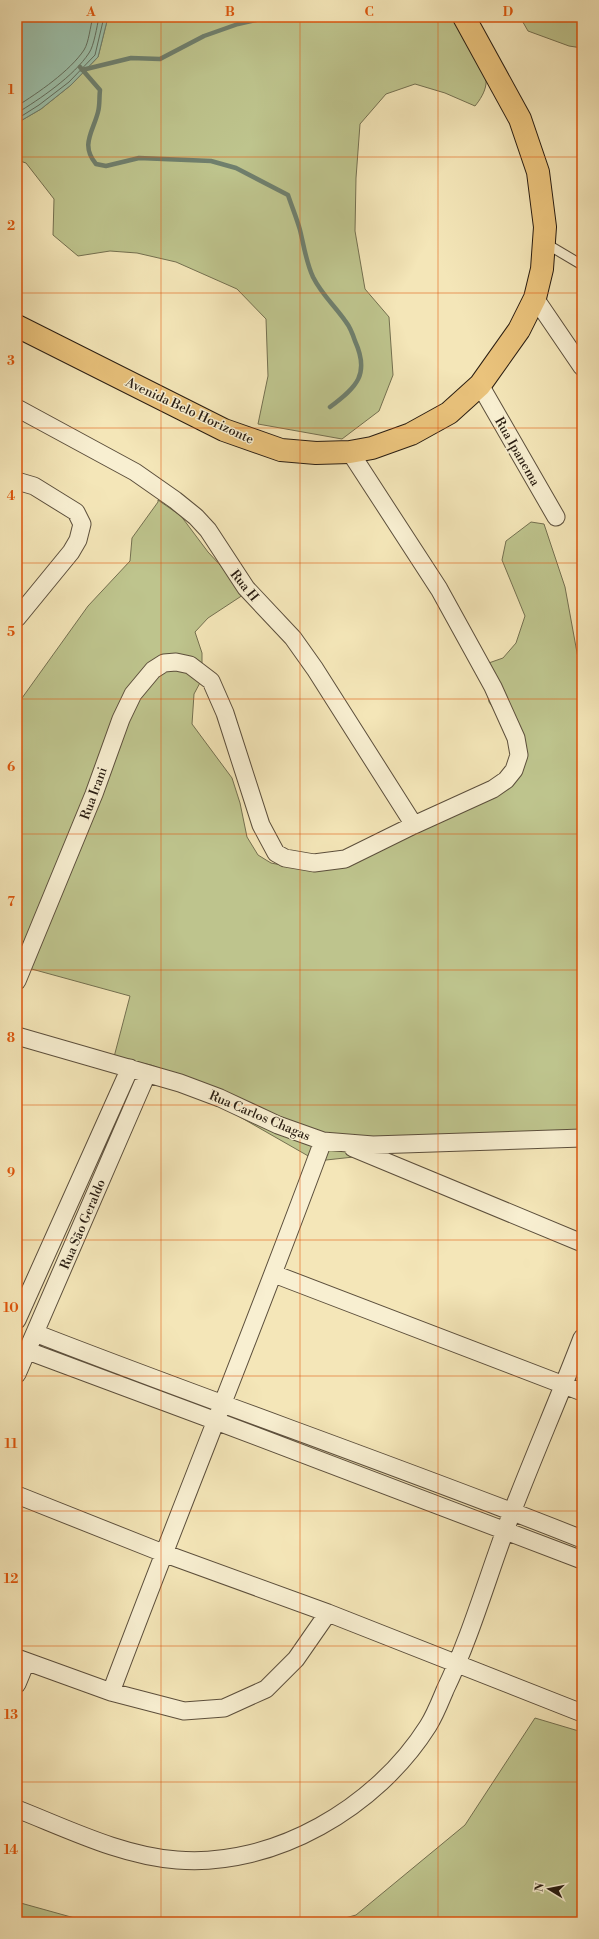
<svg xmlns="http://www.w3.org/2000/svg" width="599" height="1939" viewBox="0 0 599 1939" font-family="'Libre Bodoni',serif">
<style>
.green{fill:#bec48d;stroke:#747050}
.water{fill:#9dc0aa;stroke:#6f7f6d}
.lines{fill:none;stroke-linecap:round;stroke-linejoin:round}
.shore{stroke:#636e5e;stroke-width:1}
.stream{stroke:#6f7f6d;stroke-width:4.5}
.lane-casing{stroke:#5c4f3c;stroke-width:11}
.street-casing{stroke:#5c4f3c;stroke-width:19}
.primary-casing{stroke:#291d12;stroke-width:24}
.lane{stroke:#f8efd1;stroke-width:9}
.street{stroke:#f8efd1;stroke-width:17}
.primary{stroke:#eac37c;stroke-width:22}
.grid{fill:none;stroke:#de560c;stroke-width:1;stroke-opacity:0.55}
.labels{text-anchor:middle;stroke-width:3;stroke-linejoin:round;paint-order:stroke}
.street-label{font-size:13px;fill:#291d12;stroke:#f8efd1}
.neatline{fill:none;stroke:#de560c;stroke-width:1.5}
.grid-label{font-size:13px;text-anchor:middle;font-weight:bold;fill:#de560c}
</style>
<rect width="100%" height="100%" fill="#f4e6b8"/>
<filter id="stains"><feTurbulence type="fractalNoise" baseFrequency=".005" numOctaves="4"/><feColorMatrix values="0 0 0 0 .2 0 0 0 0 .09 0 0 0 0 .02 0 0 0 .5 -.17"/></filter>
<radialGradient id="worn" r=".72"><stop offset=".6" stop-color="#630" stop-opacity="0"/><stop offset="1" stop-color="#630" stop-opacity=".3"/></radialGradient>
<path class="green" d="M108,17H461C467,28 488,73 486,84C485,92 480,100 475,106L445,93L415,84L386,94L360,124L356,178L355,231L365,289L389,317L393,375L379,411L342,439L258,424L268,376L266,319L237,289L176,262L137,253L110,251L78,256L53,235L54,199L26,163L17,160V123L41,109L71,85L98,57Z
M520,17H582V48L569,46L528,31Z
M158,500L181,516L208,552L246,593L208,618L195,632L202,653V679L194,694L192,724L232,778L240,803L247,837L258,855L271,863L296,868L347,857L463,804L517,761L511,734L489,702L483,665L503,658L516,643L525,616L502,560L506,541L531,522L544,524L565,587L580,669L582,673V1132L317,1161L198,1093L170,1072L151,1065L114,1057L130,996L17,965V705L88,606L130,561L132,538L158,502Z
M535,1718L582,1732V1922H331L356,1915L465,1825Z
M17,1902L89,1922H17Z"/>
<path class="water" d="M17,17H108L98,57L71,85L41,109L17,123Z"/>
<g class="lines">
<path class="shore" d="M17,106C38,93 70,71 84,50C89,42 90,27 93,17
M17,113C40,99 74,76 89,53C94,46 97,26 99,17
M17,119L39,105L69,82L95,55L104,17"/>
<path class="stream" d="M80,67L100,90C99,98 100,105 98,112C93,132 80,145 96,164L106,166L139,158L211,161L236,168L288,195C292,207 297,219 300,230C304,246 306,262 313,277C322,295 335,306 346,322C350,327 353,335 355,341C370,374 357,387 330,407
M82,70L131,58L160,59L204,36L238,24L260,19L290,17"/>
<g class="lane-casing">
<path id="lane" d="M545,243L582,265"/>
</g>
<g class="street-casing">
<path id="street" d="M535,298L582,367
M480,385L556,517
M17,408L135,472L175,500L196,517L208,530L246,588L293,638L315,669L414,825
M17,481L34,486L76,512L82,524L78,540L71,552L17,618
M17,981L94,794L121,719L133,694L153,670L164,663L176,662L190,665L211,681L225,713L261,825L276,853L285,858L314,863L345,859L414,825L493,789L506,780L514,770L519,755L516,738L493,687L439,589L350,452
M17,1036L180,1083L220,1098L278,1125L323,1141L373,1145L582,1138
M353,1148L582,1243
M274,1274L582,1392
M17,1320L130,1068
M35,1333C217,1404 401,1467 582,1539
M28,1351L216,1421L582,1560
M17,1374L147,1074
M17,1495L163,1553L328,1613L582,1713
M17,1658L111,1692L184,1711L224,1708L266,1689L296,1659L328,1613
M17,1684L26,1662
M111,1692C180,1508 255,1326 323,1141
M17,1809C68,1829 122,1856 177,1860C274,1868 377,1807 428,1726C435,1715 440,1702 445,1690C470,1638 486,1582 506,1528C530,1464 558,1401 582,1338"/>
</g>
<g class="primary-casing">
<path id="primary" d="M17,326L224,430L281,450L316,453L350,452L372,448L411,434L449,413L480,385L519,330L535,298L542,269L545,227L538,172L520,119L464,17"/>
</g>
<use href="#lane" class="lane"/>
<use href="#street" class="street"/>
<use href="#primary" class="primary"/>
</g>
<path class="grid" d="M161,17V1922M300,17V1922M438,17V1922M17,157H582M17,293H582M17,428H582M17,563H582M17,699H582M17,834H582M17,970H582M17,1105H582M17,1240H582M17,1376H582M17,1511H582M17,1646H582M17,1782H582"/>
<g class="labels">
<g class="street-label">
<text transform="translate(190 410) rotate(25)" y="5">Avenida Belo Horizonte</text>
<text transform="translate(518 451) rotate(60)" y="5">Rua Ipanema</text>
<text transform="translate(245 585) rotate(51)" y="5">Rua H</text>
<text transform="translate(93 793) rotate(-70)" y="5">Rua Irani</text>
<text transform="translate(260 1115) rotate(23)" y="5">Rua Carlos Chagas</text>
<text transform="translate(82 1224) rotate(-67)" y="5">Rua São Geraldo</text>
</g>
</g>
<rect width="599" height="1939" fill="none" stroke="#f4e6b8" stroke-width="44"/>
<g transform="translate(549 1889) rotate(280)" stroke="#f8efd1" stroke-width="3" paint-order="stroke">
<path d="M0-3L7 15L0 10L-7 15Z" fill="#291d12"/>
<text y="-6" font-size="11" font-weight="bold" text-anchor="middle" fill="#291d12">N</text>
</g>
<rect x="22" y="22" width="555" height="1895" class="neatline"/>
<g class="grid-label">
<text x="91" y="16">A</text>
<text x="230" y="16">B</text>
<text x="369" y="16">C</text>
<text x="508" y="16">D</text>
<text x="11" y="94">1</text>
<text x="11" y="230">2</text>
<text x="11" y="365">3</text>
<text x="11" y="500">4</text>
<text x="11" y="636">5</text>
<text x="11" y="771">6</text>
<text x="11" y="906">7</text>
<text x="11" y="1042">8</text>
<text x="11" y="1177">9</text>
<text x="11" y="1312">10</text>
<text x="11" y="1448">11</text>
<text x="11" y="1583">12</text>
<text x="11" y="1719">13</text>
<text x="11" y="1854">14</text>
</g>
<rect width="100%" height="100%" filter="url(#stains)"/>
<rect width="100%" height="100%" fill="url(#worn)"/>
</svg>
